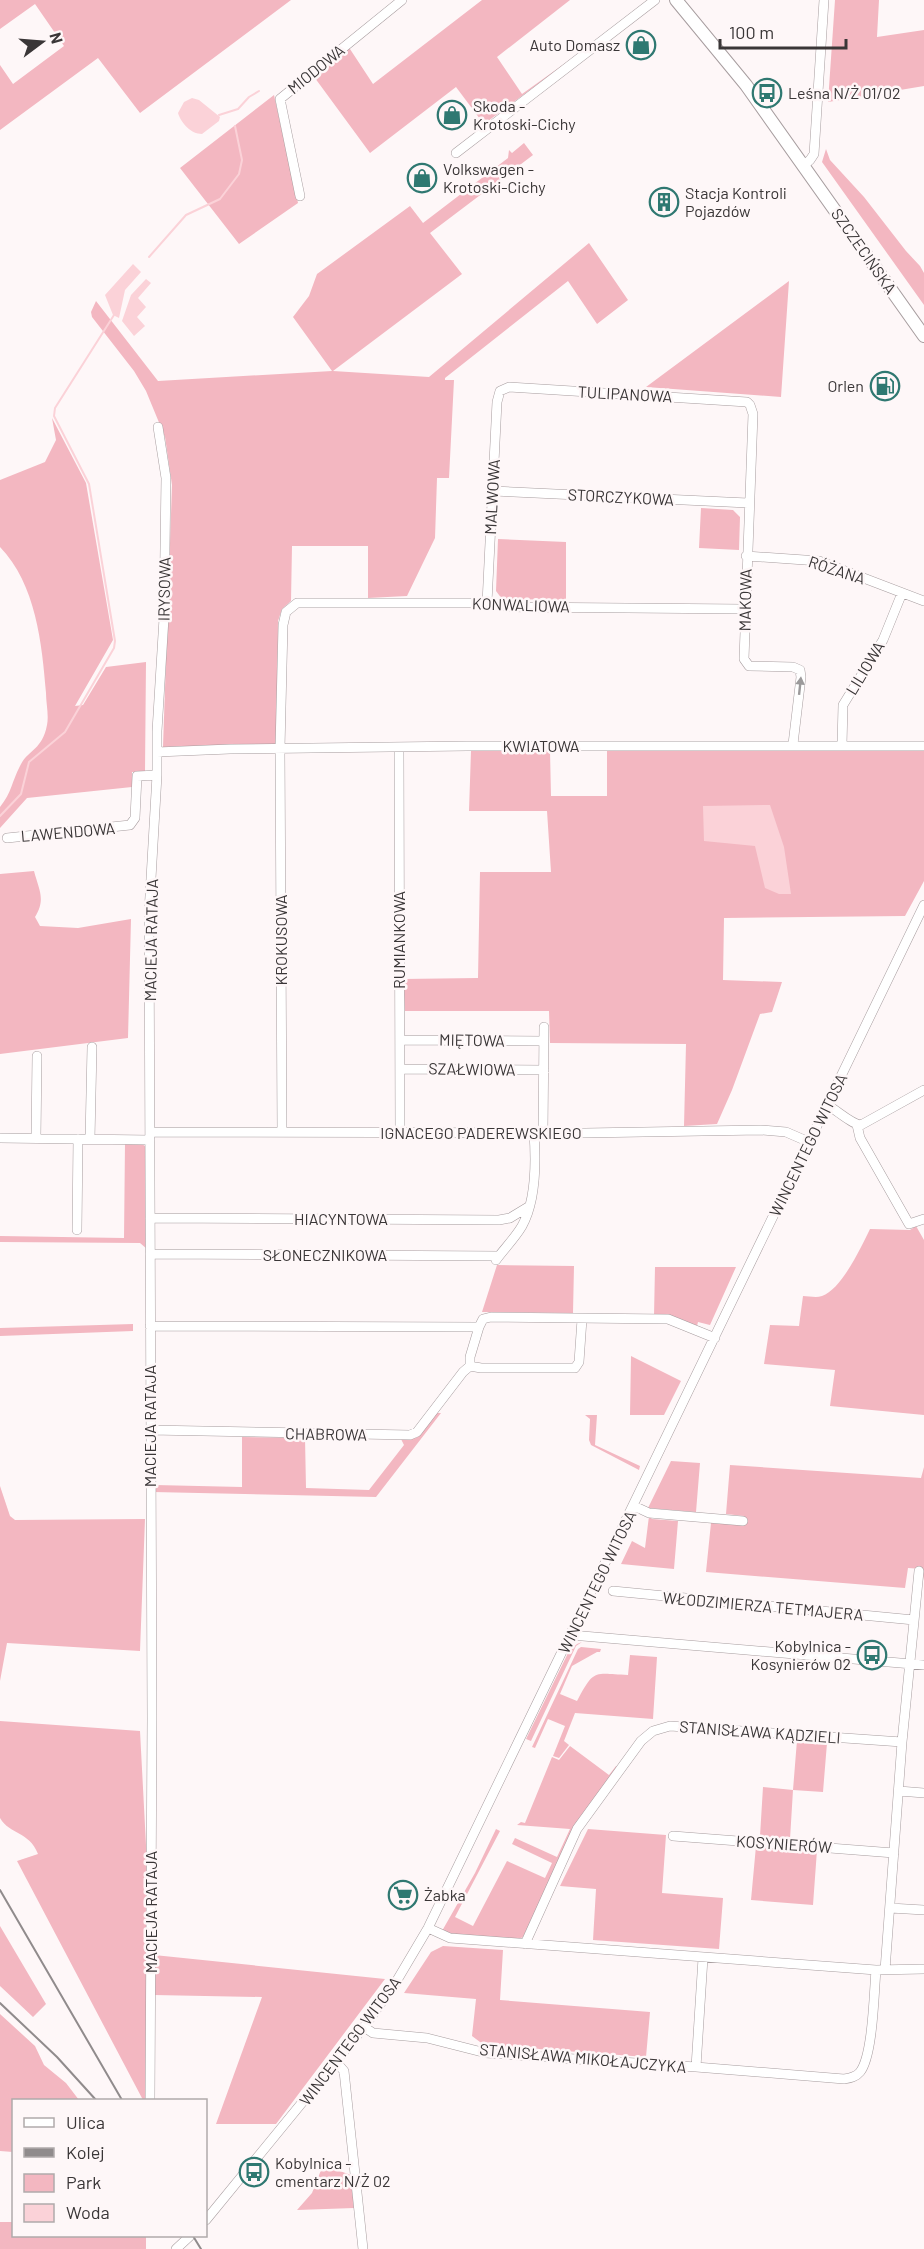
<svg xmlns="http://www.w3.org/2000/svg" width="924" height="2249" viewBox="0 0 924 2249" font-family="Barlow,sans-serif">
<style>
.green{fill:#f3b7c1}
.water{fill:#fbd2d8}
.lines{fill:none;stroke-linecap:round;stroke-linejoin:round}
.stream{stroke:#fbd2d8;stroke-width:2}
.minor-casing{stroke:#a79d9f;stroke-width:10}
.major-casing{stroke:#a79d9f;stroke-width:14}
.minor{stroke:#fff;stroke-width:9}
.major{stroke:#fff;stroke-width:12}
.rail{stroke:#908b8c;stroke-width:2}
.oneway{fill:#9c9a9b}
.labels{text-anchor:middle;stroke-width:5;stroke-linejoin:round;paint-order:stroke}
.poi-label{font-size:16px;fill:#3a3637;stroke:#fef7f8;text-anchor:start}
.street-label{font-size:16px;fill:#3a3637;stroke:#fef7f8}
</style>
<rect width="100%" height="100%" fill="#fef7f8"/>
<path class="green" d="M0,0H291L140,113L98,58L0,130V65L13,84L64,46L35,4L0,29Z
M482,0H570L497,57L522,94L585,49L488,121L483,123L456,87L370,153L312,74L348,46L373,84Z
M835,0H879L877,37L924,30V86L828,102Z
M274,95L298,203L239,244L180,168Z
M524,143L533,155L430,233L462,274L333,371L429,377L589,243L628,300L597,324L568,281L445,378V380H454L449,478H437L435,538L407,596L368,598V546H292L291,601L282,609L278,621L277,745L163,747L172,485L165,437L146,391L134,371L92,317L91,312L96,301L158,381L332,371L293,317L309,296L317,274L410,206L423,223L508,158L509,150L512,153Z
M826,149L830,160L864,197L906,251L920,266L924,273V305L822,162Z
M789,281L781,397L646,387Z
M52,418L86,483L113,640L75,706L83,705L106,667L146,662L145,772H132V787L27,798L0,828V807C12,792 12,781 20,766C28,749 42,751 47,725C49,715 46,703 46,693C42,644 36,584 0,547V480L45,462L56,440Z
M701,508L733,510L740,517L739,550L699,548Z
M498,539L566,542V600L502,599L496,591Z
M799,748L924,749V881L905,916L724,918L723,980L782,982L772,1012L760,1014L732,1090L717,1124L684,1126L686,1044L550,1043L549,1011H405L403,979L478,978L480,872H551L547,811H469L471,751H550L551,796H607V751H791Z
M34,871C39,890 46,899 35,917L40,926L78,928L131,919L128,1038L0,1054V874Z
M125,1143H141L146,1147L147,1249L140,1243L0,1242V1236L124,1238Z
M916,1226L924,1240V1415L830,1406L835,1370L764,1364L770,1325L799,1326L803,1296C809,1296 816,1298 822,1296C842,1289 861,1247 870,1229L910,1230Z
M497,1265L574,1266L573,1313L482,1312Z
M655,1267H736L710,1325L698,1322L697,1326L654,1316Z
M133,1324V1331L0,1336V1328Z
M631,1356L681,1381L664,1415H630Z
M436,1413H441L376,1497L153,1492L155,1485L242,1487V1437L305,1438L306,1488L369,1490L404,1445L401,1439L416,1438Z
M585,1415H597L595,1445L640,1466L639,1470L591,1445L589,1440L590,1419Z
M671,1461L700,1463L696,1512L648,1508Z
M730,1465L921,1478L924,1467V1580L922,1569L908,1568L905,1588L706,1572L711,1523L744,1525V1516L726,1514Z
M0,1486L10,1516L15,1520L145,1519L140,1651L7,1643L0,1681Z
M649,1516L652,1519L678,1521L674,1569L621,1564L632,1541L645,1548Z
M582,1642L576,1646L531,1741L526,1739L569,1651L577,1644Z
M581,1647L601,1649L600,1652H597L572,1666L560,1694L577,1701C594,1669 593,1673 628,1675L630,1655L657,1657L653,1719L575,1713L564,1741L569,1745L559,1758L553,1756L565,1726L548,1719L535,1748L532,1747L578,1649Z
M0,1721L140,1731L147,1864L146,2100H143L17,1861L38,1854C29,1831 10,1835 0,1818Z
M797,1740L827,1743L823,1792L793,1790L790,1839L760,1836L763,1787L793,1790Z
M570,1746L609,1775L616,1766L618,1768L582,1817L523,1937L519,1939L449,1934L442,1931L475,1873L496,1829L500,1831L455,1917L473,1926L507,1861L545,1878L552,1863L512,1844L515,1838L557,1857L570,1829L517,1825L521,1822L525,1823L552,1757L559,1760Z
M588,1829L666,1835L662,1893L723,1898L719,1949L593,1940L596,1889L560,1886Z
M756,1846L817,1850L813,1905L751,1900Z
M0,1926L46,2004L33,2017L0,1986Z
M443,1946L503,1950L500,2000L650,2012L646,2057L484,2045L472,2036L476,1999L404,1993L431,1952Z
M154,1955L385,1979L276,2124H216L262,1997L154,1995Z
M0,2014L35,2046L44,2065L66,2083L79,2100H14L13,2152L0,2151Z
M323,2165L351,2175L354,2208L297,2210L312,2193Z
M0,2222H13L14,2236H146V2249H0Z"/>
<path class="water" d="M192,98L199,100L220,117L219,121L202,134C191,134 181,123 178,113L184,102Z
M133,264L141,272L125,290L119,318L113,315L105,295Z
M146,279L151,283L138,298L146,307L137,317L145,326L134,336L122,321L131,295Z
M770,805L784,847L791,894H779L765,888L755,846L704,841L703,806Z"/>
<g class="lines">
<path class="stream" d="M219,115L238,109L249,97L259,91
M149,257L186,215L220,199L239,174L242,160L235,126
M0,816L21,794L29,762L65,732L114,648L115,641L89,484L54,416L55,408L114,315"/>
<g class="minor-casing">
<path id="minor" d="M456,153L655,0
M803,166L810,160L814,154L824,0
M300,196L280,99L402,0
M493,491L748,503
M746,556L819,561L924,601
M487,603L497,402L500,391L509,387L747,402L750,405L753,414L744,659L749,666L793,667L800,670L801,677L793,744
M842,745L843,705L883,640L902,593
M399,748L400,1133
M157,752L230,749L467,746H924
M7,838L130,825L135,818L137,776L157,775
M400,1040L544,1041
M400,1069L544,1070
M827,1105C837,1110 851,1124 861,1125L924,1090
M857,1125L860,1138L909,1224L924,1219
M150,1132L585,1133L761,1130L786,1132L809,1142
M282,1132L280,748L283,625L286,612L297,603H487L510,607L744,609
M543,1133L544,1027
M0,1138L150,1140
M36,1138L37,1056
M90,1139L92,1047
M150,1218L499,1220L510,1218L528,1207
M77,1230L78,1139
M150,1254L499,1256
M496,1260C504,1249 515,1238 522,1226C536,1201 536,1161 534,1133
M150,1326L479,1327L470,1357V1366
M479,1327L483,1319L491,1317L668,1319L715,1338
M150,1430L410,1435L417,1432L463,1372L470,1366L481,1368H575L579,1362L582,1319
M634,1506L649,1513L743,1521
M613,1591L914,1620
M571,1635L924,1665
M899,1791L924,1793
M673,1836L894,1853
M890,1908L924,1910
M428,1928L450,1938L876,1970L924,1969
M525,1944L577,1829L641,1741L653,1731L670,1726L902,1742
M885,1970L902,1742L919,1571
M364,2027L373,2033L427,2038L486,2053L696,2067L703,1958
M336,2062L344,2071L363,2249
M696,2067L844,2079C850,2078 856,2077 860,2072C873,2056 874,1992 876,1970
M150,2100L152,1718L149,913L157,775V731L164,618L166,478L158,427
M206,2220L364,2027L396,1982L428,1928L924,905
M176,2249L190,2236"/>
</g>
<g class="major-casing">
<path id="major" d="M676,0L746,85L924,336"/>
</g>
<use href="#minor" class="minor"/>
<use href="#major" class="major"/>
<path class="rail" d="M0,1890L122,2100
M0,2003L57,2057L96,2100
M193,2236L201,2249"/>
</g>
<defs><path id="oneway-solid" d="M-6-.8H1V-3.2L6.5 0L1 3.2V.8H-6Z" transform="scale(1.5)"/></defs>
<use class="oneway" href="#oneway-solid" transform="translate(800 686) rotate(-84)"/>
<defs>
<g id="shop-ring" transform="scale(1.5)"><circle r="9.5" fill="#fef7f8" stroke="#2f7871" stroke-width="1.5"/><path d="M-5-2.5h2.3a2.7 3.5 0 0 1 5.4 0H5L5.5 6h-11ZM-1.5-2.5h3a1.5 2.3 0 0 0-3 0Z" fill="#2f7871"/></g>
<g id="bus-ring" transform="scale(1.5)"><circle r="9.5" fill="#fef7f8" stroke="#2f7871" stroke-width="1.5"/><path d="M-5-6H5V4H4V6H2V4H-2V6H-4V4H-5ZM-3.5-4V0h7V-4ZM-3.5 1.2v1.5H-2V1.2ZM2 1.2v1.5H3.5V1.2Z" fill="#2f7871"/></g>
<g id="building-ring" transform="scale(1.5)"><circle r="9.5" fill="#fef7f8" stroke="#2f7871" stroke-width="1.5"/><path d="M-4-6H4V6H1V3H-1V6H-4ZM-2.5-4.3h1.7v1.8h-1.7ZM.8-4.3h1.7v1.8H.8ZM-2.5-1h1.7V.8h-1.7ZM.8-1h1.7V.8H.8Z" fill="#2f7871"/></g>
<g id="fuel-ring" transform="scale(1.5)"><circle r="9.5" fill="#fef7f8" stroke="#2f7871" stroke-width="1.5"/><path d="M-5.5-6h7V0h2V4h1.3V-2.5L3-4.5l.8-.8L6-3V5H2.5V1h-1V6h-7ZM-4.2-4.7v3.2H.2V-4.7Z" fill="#2f7871"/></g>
<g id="supermarket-ring" transform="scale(1.5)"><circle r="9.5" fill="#fef7f8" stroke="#2f7871" stroke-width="1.5"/><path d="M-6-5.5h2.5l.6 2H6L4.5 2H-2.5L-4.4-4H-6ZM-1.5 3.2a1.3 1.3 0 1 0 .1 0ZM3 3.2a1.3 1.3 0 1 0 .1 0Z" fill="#2f7871"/></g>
</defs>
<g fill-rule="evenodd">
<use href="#shop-ring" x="641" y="45"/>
<use href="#bus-ring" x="767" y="93"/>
<use href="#shop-ring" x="452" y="115"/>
<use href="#shop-ring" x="422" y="178"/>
<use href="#building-ring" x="664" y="202"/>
<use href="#fuel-ring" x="885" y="386"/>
<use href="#bus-ring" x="872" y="1655"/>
<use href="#supermarket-ring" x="403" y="1895"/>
<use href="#bus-ring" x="254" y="2172"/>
</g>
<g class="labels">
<g class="poi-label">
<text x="620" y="51" text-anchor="end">Auto Domasz</text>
<text x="788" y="99">Leśna N/Ż 01/02</text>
<text x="473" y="112">Skoda -<tspan x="473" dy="18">Krotoski-Cichy</tspan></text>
<text x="443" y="175">Volkswagen -<tspan x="443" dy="18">Krotoski-Cichy</tspan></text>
<text x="685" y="199">Stacja Kontroli<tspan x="685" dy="18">Pojazdów</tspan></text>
<text x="864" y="392" text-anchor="end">Orlen</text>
<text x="851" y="1652" text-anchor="end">Kobylnica -<tspan x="851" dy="18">Kosynierów 02</tspan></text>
<text x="424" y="1901">Żabka</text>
<text x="275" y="2169">Kobylnica -<tspan x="275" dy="18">cmentarz N/Ż 02</tspan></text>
</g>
<g class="street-label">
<text transform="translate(316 69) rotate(-39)" y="6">MIODOWA</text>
<text transform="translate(864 251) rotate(55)" y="6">SZCZECIŃSKA</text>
<text transform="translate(625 394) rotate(3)" y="6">TULIPANOWA</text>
<text transform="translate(492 497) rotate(-87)" y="6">MALWOWA</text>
<text transform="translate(621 497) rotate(3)" y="6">STORCZYKOWA</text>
<text transform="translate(837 570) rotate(18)" y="6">RÓŻANA</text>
<text transform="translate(164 589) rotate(-89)" y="6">IRYSOWA</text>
<text transform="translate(745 600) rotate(-89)" y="6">MAKOWA</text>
<text transform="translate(521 605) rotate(2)" y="6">KONWALIOWA</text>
<text transform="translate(865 668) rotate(-59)" y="6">LILIOWA</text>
<text x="541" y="752">KWIATOWA</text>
<text transform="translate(68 832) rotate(-5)" y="6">LAWENDOWA</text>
<text transform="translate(151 940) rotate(-89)" y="6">MACIEJA RATAJA</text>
<text transform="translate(281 940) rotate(-90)" y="6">KROKUSOWA</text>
<text transform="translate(399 940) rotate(-90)" y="6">RUMIANKOWA</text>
<text transform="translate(472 1040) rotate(1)" y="6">MIĘTOWA</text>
<text transform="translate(472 1069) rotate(1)" y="6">SZAŁWIOWA</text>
<text x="481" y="1139">IGNACEGO PADEREWSKIEGO</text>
<text transform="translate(808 1145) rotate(-64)" y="6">WINCENTEGO WITOSA</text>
<text x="341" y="1225">HIACYNTOWA</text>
<text x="325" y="1261">SŁONECZNIKOWA</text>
<text transform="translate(150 1426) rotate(-90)" y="6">MACIEJA RATAJA</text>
<text transform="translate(326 1434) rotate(1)" y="6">CHABROWA</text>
<text transform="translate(597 1582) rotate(-64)" y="6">WINCENTEGO WITOSA</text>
<text transform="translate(763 1606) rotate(5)" y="6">WŁODZIMIERZA TETMAJERA</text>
<text transform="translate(760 1732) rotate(4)" y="6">STANISŁAWA KĄDZIELI</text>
<text transform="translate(784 1844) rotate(4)" y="6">KOSYNIERÓW</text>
<text transform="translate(151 1912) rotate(-90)" y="6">MACIEJA RATAJA</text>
<text transform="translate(350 2041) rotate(-53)" y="6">WINCENTEGO WITOSA</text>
<text transform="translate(583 2058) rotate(5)" y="6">STANISŁAWA MIKOŁAJCZYKA</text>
</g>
</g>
<rect x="12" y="2099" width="195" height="138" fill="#fef7f8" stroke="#b0aaab" stroke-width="1.5"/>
<rect x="24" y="2118" width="30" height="9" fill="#ffffff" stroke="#b0aaab" stroke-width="1.5"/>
<text x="66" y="2129" font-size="18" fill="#3a3637">Ulica</text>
<rect x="24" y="2148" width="30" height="9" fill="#908b8c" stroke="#b0aaab" stroke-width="1.5"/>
<text x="66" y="2159" font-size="18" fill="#3a3637">Kolej</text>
<rect x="24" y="2174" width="30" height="18" fill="#f3b7c1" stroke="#b0aaab" stroke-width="1.5"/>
<text x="66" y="2189" font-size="18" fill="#3a3637">Park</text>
<rect x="24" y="2204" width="30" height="18" fill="#fbd2d8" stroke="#b0aaab" stroke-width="1.5"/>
<text x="66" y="2219" font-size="18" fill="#3a3637">Woda</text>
<g transform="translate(42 42) rotate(74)" stroke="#fef7f8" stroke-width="4.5" paint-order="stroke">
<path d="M0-4.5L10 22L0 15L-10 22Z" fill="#3a3637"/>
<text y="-9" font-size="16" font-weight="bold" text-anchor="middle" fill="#3a3637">N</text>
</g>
<path d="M720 39v9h126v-9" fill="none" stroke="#3a3637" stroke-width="3"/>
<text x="729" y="39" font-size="18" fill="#3a3637" stroke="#fef7f8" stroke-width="4.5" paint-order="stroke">100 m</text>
</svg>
